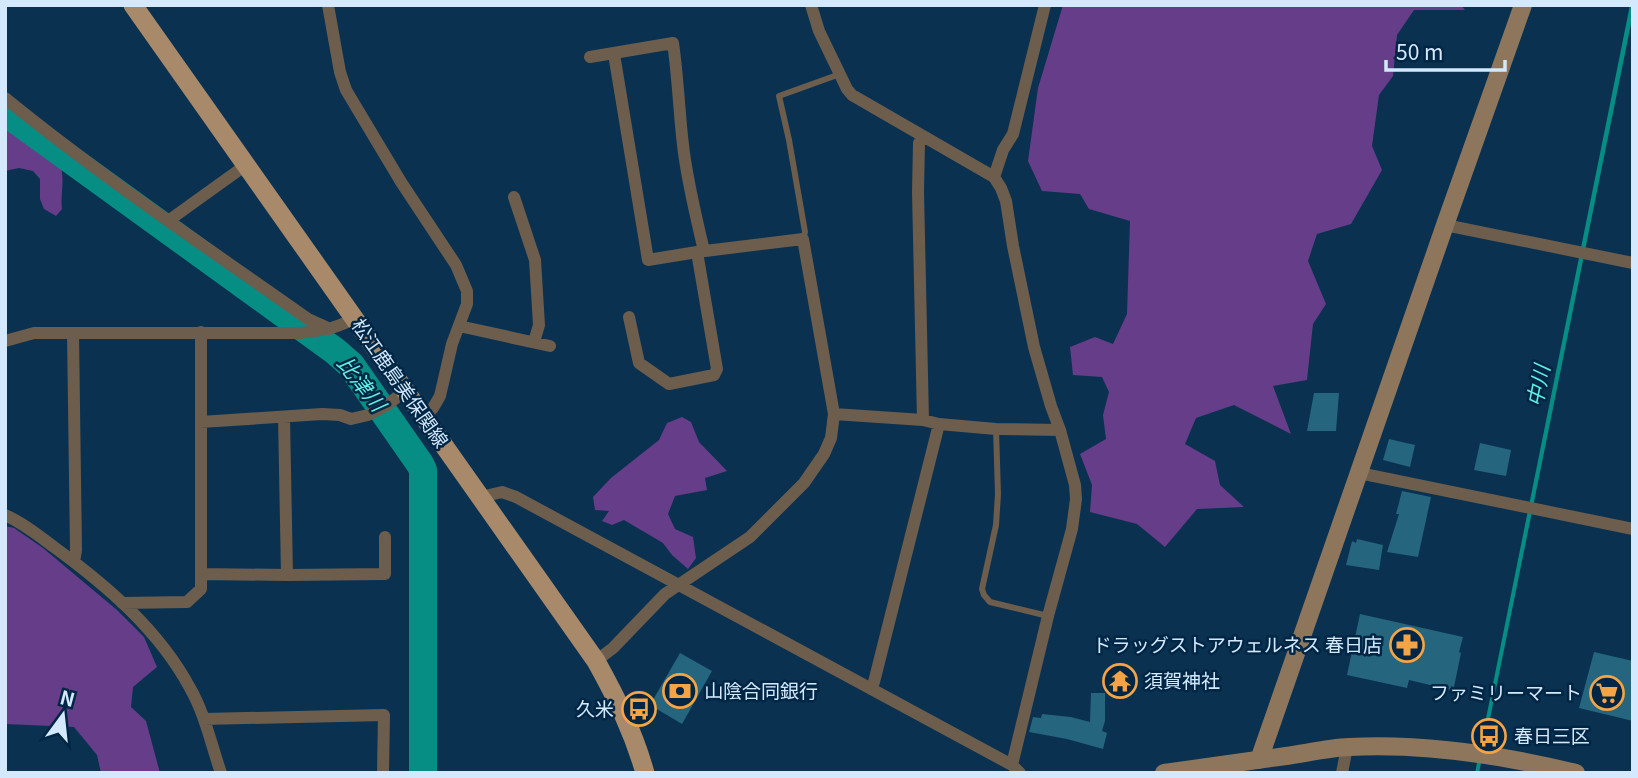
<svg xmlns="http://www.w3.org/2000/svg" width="1638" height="778" viewBox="0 0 1638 778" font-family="Georgia,'Noto Sans JP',serif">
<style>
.forest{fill:#663d89}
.water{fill:#068e85}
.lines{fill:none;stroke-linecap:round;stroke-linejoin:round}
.river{stroke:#068e85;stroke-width:28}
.building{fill:#25657e}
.lane{stroke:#6c5d4d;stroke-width:6}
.street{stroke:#6c5d4d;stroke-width:12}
.secondary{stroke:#8e765d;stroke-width:18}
.primary{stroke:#a88969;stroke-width:19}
.labels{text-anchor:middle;stroke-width:5;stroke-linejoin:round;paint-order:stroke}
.street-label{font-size:19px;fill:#d4e9fd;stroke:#002645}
.poi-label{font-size:19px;fill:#d4e9fd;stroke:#002645;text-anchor:end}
.water-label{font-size:21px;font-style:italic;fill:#5ff0e3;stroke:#002645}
</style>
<rect width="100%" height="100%" fill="#0a3150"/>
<path class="forest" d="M1063,5H1461L1465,10H1414L1397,35L1393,76L1379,95L1372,146L1382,170L1351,224L1317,234L1308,261L1326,304L1313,324L1307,380L1273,386L1291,434L1234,405L1196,418L1185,444L1215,461L1220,485L1244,507L1197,509L1165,547L1137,524L1090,512L1092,485L1080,454L1106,439L1103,415L1109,392L1102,377L1073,375L1070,347L1095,337L1113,344L1127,314L1130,221L1089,209L1080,194L1042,191L1028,161L1038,88Z
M5,121L59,163C66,176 60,194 62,209L56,216L44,209L40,199V179L33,171L19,168L5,171Z
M682,417L691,422L699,442L727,471L705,478L707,490L675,496L668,514L675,529L693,537L696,558L688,569L672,555L663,543L624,520L612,525L602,521L609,511L595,510L593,497L611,478L659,440L667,423Z
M5,526L14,528L43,548L117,610L144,637L157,667L133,687L131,707L146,721L160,773H101L97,755L74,727L5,724Z"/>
<path class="water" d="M1630,5H1633V14L1479,773H1475Z"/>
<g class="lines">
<path class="river" d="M5,112L335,351L351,365L420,464L423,470V773"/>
</g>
<path class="building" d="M1314,393H1339L1336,431H1307Z
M1389,439L1415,445L1410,467L1383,460Z
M1480,443L1511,450L1506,476L1474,470Z
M1402,491L1431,497L1418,557L1387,552L1399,514H1396Z
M1357,539L1383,545L1379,570L1346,565L1352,541L1356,543Z
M1360,614L1463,637L1459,652L1461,653L1454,687L1451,686V690L1409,680L1407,688L1347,675Z
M1594,652L1633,661V721L1579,708Z
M680,653L712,671L682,724L650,705Z
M1091,693H1105V721L1102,731L1107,733L1103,749L1067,739L1029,732L1033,717L1041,718L1042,714L1071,717L1090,722Z"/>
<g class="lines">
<path class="lane" d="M803,239L805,232L789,140L779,96L840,74
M996,429L998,494L996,525L982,589L984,595L990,602L1048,616"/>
<path class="street" d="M328,5L340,72L346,90L401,182L456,265L467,291V304L452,344L440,396L433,408L424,418
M811,5L819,31L847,89L852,95L994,177
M614,54L648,260L697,252L717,369L714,375L669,384L639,363L629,317
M590,57L673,43C678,77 679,111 683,145C687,181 696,216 704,251
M5,98C102,177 206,247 308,319L330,329
M923,137L919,143L918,192L923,420L939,424
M514,197L535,260L539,325L534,342
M168,221L246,165
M1445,225L1633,263
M459,326L550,346
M73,333L76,550L74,562
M5,341L34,333H301C321,330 337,329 354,318
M834,414L923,420
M284,417L287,575L385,574V537
M201,422L322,414L340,415L351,419L368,415L387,405L405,391
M1359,473L1633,529
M481,497L502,492L516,497L1012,765L1020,773
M5,515C23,523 38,535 54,547C106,585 159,630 190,688C205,714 211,744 221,773
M201,574V332
M122,603L187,602L201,589V574L287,575
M596,661L613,648L665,594L750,537L804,483L824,454L831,438L834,414L803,239L697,252
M871,689L874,682L939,424L996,429L1060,430
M204,719L384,715L383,773
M1012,765L1048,616L1072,529L1076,499L1075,485L1060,430L1051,406L1034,347L1013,246L1006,201L1001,188L994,177L1003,150L1013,134L1045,5
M1342,773L1347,747"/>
<path class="secondary" d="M1259,760L1445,225L1523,5
M1164,773C1205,767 1245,762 1286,756C1307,753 1328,748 1349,747C1425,743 1502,755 1576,773"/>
<path class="primary" d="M133,5L596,661C617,699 633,731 645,773"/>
</g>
<defs>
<g id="pharmacy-ring" transform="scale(1.75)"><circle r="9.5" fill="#002645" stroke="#f4a444" stroke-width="1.5"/><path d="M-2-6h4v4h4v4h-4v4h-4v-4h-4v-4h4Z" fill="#f4a444"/></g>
<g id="temple-ring" transform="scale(1.75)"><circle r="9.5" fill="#002645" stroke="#f4a444" stroke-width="1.5"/><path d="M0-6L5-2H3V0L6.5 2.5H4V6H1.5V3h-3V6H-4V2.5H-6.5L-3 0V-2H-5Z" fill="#f4a444"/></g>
<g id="bank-ring" transform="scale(1.75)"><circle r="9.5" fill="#002645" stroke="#f4a444" stroke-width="1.5"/><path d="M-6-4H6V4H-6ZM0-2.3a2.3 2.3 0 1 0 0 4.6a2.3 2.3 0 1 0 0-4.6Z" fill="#f4a444"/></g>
<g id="supermarket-ring" transform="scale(1.75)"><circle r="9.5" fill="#002645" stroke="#f4a444" stroke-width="1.5"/><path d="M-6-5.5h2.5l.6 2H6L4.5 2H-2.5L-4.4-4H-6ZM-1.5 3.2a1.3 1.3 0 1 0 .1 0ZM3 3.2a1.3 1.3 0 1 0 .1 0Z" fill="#f4a444"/></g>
<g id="bus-ring" transform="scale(1.75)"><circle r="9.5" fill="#002645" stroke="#f4a444" stroke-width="1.5"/><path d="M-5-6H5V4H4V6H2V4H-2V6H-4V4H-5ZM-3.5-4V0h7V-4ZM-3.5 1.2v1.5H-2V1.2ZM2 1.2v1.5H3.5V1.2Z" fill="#f4a444"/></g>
</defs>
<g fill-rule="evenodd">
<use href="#pharmacy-ring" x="1407" y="645"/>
<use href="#temple-ring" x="1120" y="681"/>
<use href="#bank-ring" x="680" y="691"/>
<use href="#supermarket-ring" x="1607" y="693"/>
<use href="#bus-ring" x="639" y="709"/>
<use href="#bus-ring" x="1489" y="736"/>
</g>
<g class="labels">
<g class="street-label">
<text transform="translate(400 383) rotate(55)" y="7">松江鹿島美保関線</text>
</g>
<g class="poi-label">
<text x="1382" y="652">ドラッグストアウェルネス 春日店</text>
<text x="1144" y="688" text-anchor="start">須賀神社</text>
<text x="704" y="698" text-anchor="start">山陰合同銀行</text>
<text x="1582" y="700">ファミリーマート</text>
<text x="614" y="716">久米</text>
<text x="1514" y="743" text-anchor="start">春日三区</text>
</g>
<g class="water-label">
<text transform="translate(361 384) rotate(52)" y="7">比津川</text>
<text transform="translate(1539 386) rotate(-79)" y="7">中川</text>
</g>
</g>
<rect width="1638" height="778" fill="none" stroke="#d4e9fd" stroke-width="14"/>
<g transform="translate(63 715) rotate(15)" stroke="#002645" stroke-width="5" paint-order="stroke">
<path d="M0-5L12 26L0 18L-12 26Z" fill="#d4e9fd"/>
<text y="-10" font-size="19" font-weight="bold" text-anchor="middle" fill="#d4e9fd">N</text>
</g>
<path d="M1386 60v10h119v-10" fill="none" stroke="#d4e9fd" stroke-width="3.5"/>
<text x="1396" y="60" font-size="21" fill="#d4e9fd" stroke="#002645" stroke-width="5" paint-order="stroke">50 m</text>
</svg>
